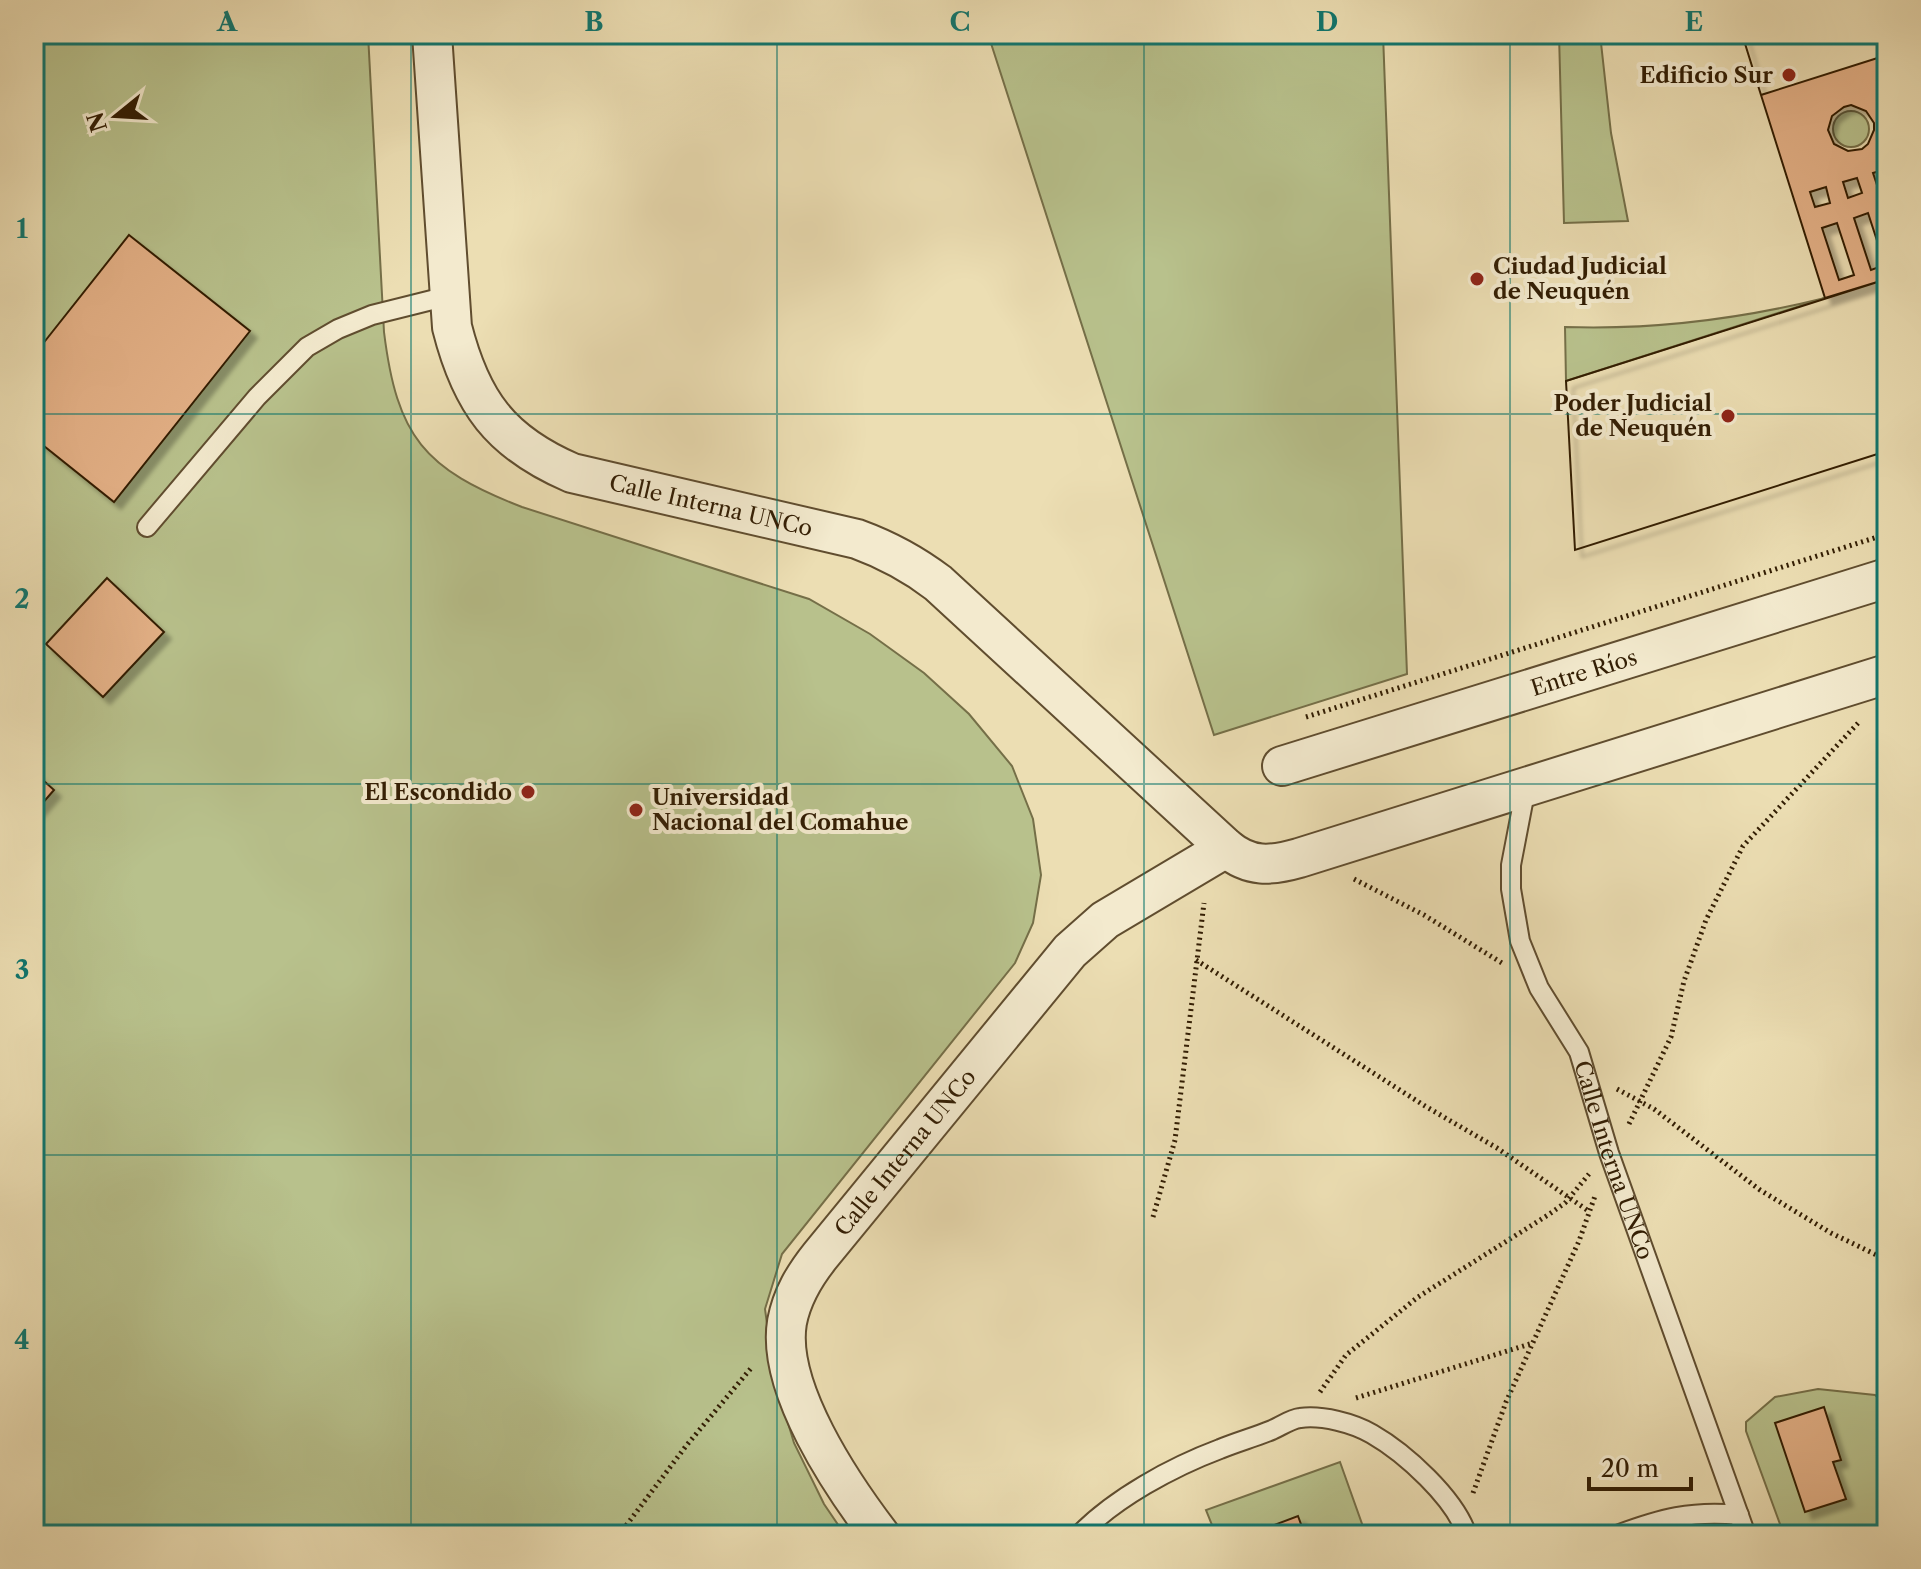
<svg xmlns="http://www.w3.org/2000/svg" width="1921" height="1569" viewBox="0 0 1921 1569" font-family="'Libre Caslon Text',serif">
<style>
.green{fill:#b8c18c;stroke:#756f48;stroke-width:2}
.building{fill:#e3b086;stroke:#321d03;stroke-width:2;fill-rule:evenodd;filter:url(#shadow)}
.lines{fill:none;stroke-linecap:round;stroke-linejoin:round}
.lane-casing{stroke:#604d2f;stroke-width:22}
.street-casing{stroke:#604d2f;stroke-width:42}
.path{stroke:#321d03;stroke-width:5;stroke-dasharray:2 4;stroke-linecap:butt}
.lane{stroke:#f3eace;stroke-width:18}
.street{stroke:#f3eace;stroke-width:38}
.grid{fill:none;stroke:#0f766e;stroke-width:2;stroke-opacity:0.55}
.poi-dot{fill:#8f2418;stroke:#f3eace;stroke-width:3}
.labels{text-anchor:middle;stroke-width:8;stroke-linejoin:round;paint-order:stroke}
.poi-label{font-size:22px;font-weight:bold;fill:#321d03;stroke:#f3eace;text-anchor:end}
.street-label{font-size:22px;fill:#321d03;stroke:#f3eace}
.neatline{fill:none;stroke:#0f766e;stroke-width:3}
.grid-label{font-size:26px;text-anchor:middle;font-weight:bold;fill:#0f766e}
</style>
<defs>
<filter id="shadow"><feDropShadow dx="7" dy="7" stdDeviation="2" flood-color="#0004"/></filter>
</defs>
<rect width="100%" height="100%" fill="#ecdeb3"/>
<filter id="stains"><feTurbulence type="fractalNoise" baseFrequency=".0025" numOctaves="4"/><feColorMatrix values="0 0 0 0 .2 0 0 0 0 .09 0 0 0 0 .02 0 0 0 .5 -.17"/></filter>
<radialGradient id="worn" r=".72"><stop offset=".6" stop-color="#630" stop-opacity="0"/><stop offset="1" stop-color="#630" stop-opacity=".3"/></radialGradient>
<path class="green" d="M34,34H368L384,332C397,437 424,469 522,507L809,599L870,634L924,673L969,714L1012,766L1033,819L1041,875L1033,923L1015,963L782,1254L765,1309L774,1376L794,1443L824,1504L845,1535H34Z
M988,34H1383L1407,674L1214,735Z
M1559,34H1600L1611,133L1628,221L1564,223Z
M1833 129a18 18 0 1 1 36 0a18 18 0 1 1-36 0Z
M1825,298L1566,381L1565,327C1654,330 1740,319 1825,298Z
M1818,1389L1875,1395L1887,1405V1535H1784L1746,1431V1422L1775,1397Z
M1340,1462L1366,1535H1216L1206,1510Z"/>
<path class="building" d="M1742,34H1887V55L1761,95Z
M1742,34H1887V55L1761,95Z
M1887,55V169L1873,173L1878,188L1887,185V207L1884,208L1887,217V279L1825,298L1761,95ZM1851,105L1866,111L1874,123V130L1868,144L1862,149L1848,151L1834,144L1828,130L1832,116L1844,107ZM1857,178L1862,193L1848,198L1843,182ZM1826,187L1830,203L1815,207L1810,192ZM1868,213L1885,265L1871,270L1854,218ZM1837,223L1854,275L1839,280L1822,228Z
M129,235L250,331L114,502L34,438V355Z
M1887,279V451L1575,550L1566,381Z
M1887,279V451L1575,550L1566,381Z
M107,578L164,632L103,697L46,644Z
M34,772L54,790L34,813Z
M1824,1407L1841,1460L1833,1462L1846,1499L1805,1512L1775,1423Z
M1298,1516L1305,1535H1248Z"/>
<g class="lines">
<g class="lane-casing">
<g id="lane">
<path d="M147,527L257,397L307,347L338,329L372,315L448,296"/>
<path id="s1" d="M1526,787L1511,865V889L1520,941L1539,988L1579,1052L1609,1153L1746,1535"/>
<path d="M1079,1535C1115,1498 1172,1467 1220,1449C1237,1442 1255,1437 1272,1430C1281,1426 1291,1419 1300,1418C1322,1415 1353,1423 1372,1434C1405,1453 1455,1498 1467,1535"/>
<path d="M1617,1535C1660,1519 1692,1510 1739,1515"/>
</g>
</g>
<g class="street-casing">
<g id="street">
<path id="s2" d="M432,34L452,327C471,402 500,442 572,473L857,539C887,550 913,564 938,583L1226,848C1250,868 1271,866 1299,858L1887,674"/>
<path id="s3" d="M1282,766L1887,578"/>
<path id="s4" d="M880,1535C842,1485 776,1388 787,1322C792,1296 804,1276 820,1256L1070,951L1105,920L1226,848"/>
</g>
</g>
<path class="path" d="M1306,717L1887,534
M1354,879L1424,915L1502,963
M1196,960L1425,1106L1497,1148L1590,1212
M1617,1089L1654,1109L1760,1190L1831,1233L1887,1260
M1629,1124L1671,1037L1684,981L1706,920L1743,846L1860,721
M1153,1217L1175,1140L1204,903
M1320,1392L1346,1355L1418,1297L1548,1215L1565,1203L1589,1174
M1356,1398L1533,1343
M1473,1493L1506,1402L1579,1241L1595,1196
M619,1535L686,1446L752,1367"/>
<use href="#lane" class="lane"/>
<use href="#street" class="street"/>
</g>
<path class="grid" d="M411,34V1535M777,34V1535M1144,34V1535M1510,34V1535M34,414H1887M34,784H1887M34,1155H1887"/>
<g class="poi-dot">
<circle cx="1789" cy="75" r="8"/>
<circle cx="1477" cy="279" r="8"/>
<circle cx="1728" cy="416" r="8"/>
<circle cx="528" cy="792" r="8"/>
<circle cx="636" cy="810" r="8"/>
</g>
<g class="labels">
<g class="poi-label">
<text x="1773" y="83">Edificio Sur</text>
<text x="1493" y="274" text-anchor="start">Ciudad Judicial<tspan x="1493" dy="25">de Neuquén</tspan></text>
<text x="1712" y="411">Poder Judicial<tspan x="1712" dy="25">de Neuquén</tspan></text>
<text x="512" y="800">El Escondido</text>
<text x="652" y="805" text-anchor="start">Universidad<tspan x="652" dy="25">Nacional del Comahue</tspan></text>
</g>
<g class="street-label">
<text dy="8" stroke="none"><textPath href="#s2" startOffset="634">Calle Interna UNCo</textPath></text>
<text dy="8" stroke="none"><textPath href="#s3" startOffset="316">Entre Ríos</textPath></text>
<text dy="8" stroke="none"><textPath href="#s4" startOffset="446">Calle Interna UNCo</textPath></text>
<text dy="8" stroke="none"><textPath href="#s1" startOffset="396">Calle Interna UNCo</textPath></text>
</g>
</g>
<rect width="1921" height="1569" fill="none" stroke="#ecdeb3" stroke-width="88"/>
<g transform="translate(116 116) rotate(252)" stroke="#f3eace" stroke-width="6" paint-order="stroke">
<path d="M0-6L14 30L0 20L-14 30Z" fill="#321d03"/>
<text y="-12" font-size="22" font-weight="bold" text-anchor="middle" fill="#321d03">N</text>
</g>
<path d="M1589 1477v12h102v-12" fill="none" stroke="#321d03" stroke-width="4"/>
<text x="1601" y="1477" font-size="24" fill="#321d03" stroke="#f3eace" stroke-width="6" paint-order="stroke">20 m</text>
<rect x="44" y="44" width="1833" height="1481" class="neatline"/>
<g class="grid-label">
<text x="227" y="31">A</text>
<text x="594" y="31">B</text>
<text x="960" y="31">C</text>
<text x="1327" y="31">D</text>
<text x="1694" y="31">E</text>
<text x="22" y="238">1</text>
<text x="22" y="608">2</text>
<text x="22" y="979">3</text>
<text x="22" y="1349">4</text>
</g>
<rect width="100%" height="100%" filter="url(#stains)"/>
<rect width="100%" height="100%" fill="url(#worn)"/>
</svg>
